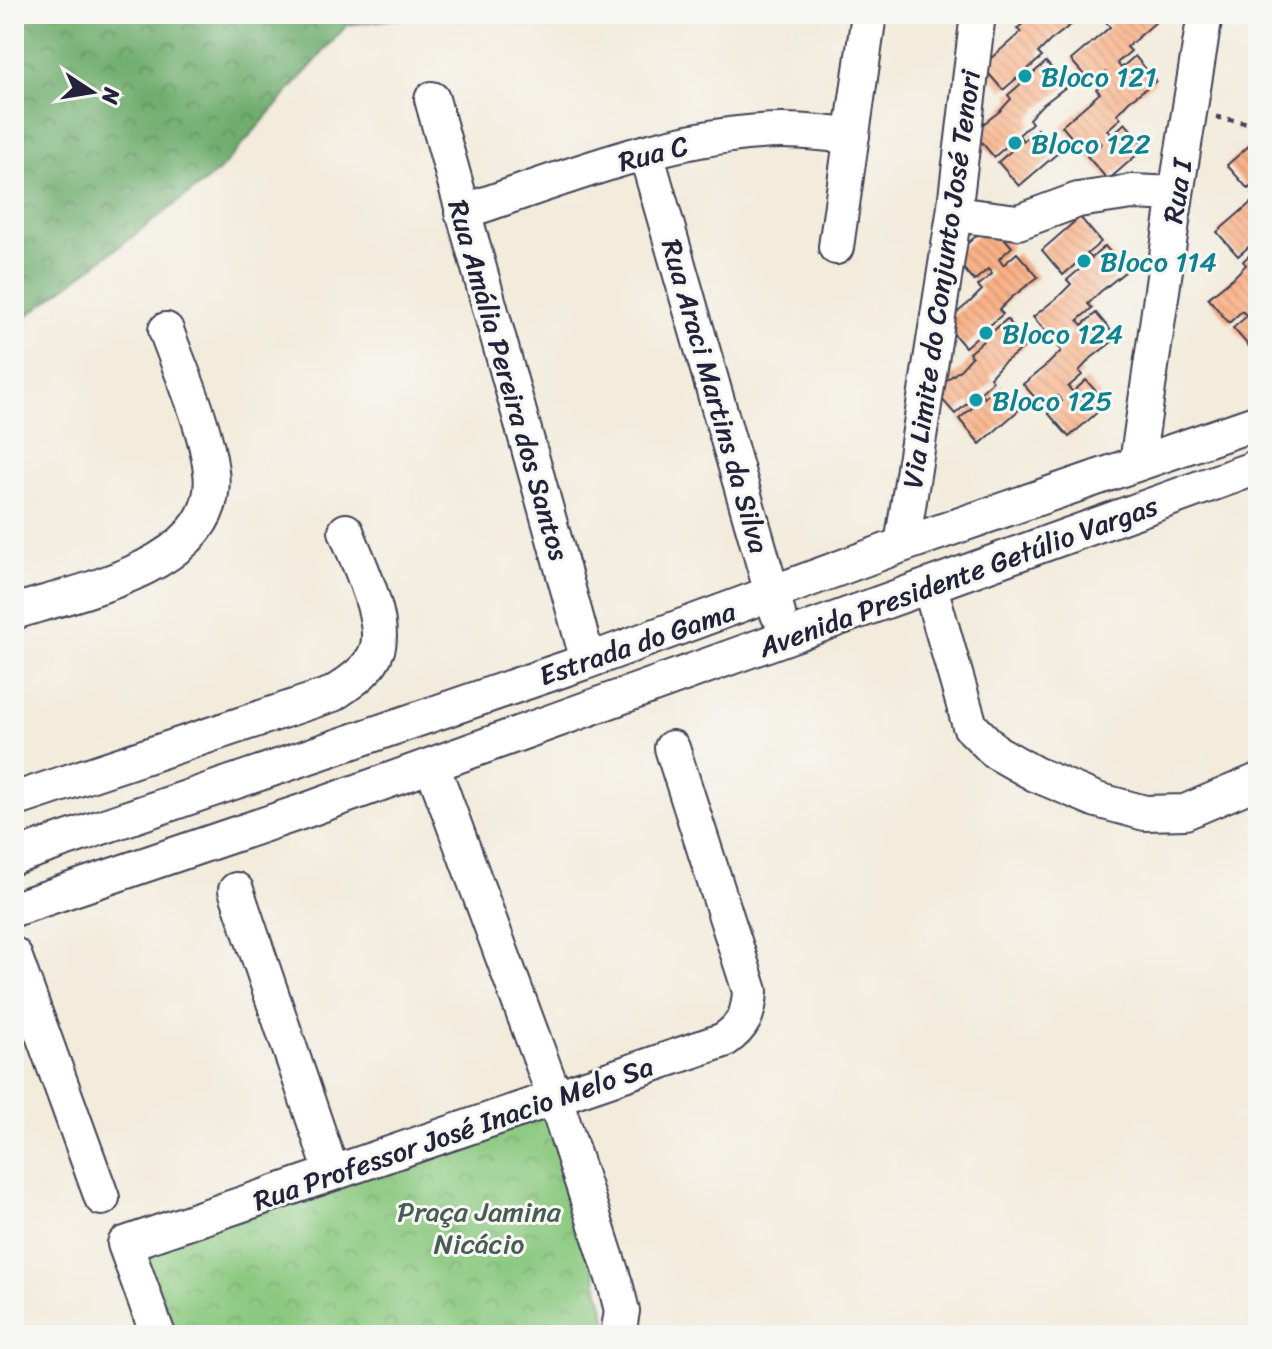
<svg xmlns="http://www.w3.org/2000/svg" width="1272" height="1349" viewBox="0 0 1272 1349" font-family="Sriracha,sans-serif">
<style>
.forest{fill:url(#forest-crowns);stroke:#496854;stroke-width:2}
.park{fill:url(#park-crowns);stroke:#56765e;stroke-width:2}
.building{fill:url(#building-back-hatch)}
.lines{fill:none;stroke-linecap:round;stroke-linejoin:round}
.minor-casing{stroke:#414053;stroke-width:38}
.path{stroke:#414053;stroke-width:5;stroke-dasharray:6 6;stroke-linecap:butt}
.minor{stroke:#fff;stroke-width:34}
.culture-dot{fill:#0f9aa8;stroke:#f6f6f2;stroke-width:3}
.labels{text-anchor:middle;stroke-width:6;stroke-linejoin:round;paint-order:stroke}
.culture-label{font-size:28px;fill:#0d838f;stroke:#f6f6f2;text-anchor:start}
.street-label{font-size:28px;fill:#22223b;stroke:#f6f6f2}
.park-label{font-size:28px;fill:#475c53;stroke:#f6f6f2}
</style>
<defs>
<pattern id="forest-crowns" width="20" height="18" patternUnits="userSpaceOnUse" patternTransform="scale(2)"><rect width="20" height="18" fill="#70ad6e"/><path d="M2 6a3 3 0 1 1 6 0M12 15a3 3 0 1 1 6 0" fill="none" stroke="#5c8c5c"/></pattern>
<pattern id="park-crowns" width="20" height="18" patternUnits="userSpaceOnUse" patternTransform="scale(2)"><rect width="20" height="18" fill="#8bc980"/><path d="M2 6a3 3 0 1 1 6 0M12 15a3 3 0 1 1 6 0" fill="none" stroke="#78ac70"/></pattern>
<pattern id="building-back-hatch" width="6" height="6" patternUnits="userSpaceOnUse" patternTransform="scale(2)"><rect width="6" height="6" fill="#f9b085"/><path d="M-1 5l2 2M0 0l6 6M5-1l2 2" fill="none" stroke="#d59774"/></pattern>
</defs>
<rect width="100%" height="100%" fill="#f6f6f2"/>
<filter id="ink" filterUnits="userSpaceOnUse"><feTurbulence type="fractalNoise" baseFrequency=".0125" numOctaves="2"/><feDisplacementMap in="SourceGraphic" scale="16" xChannelSelector="R" yChannelSelector="G"/><feConvolveMatrix kernelMatrix="1 2 1 2 8 2 1 2 1" color-interpolation-filters="sRGB"/></filter>
<filter id="wash" filterUnits="userSpaceOnUse"><feTurbulence type="fractalNoise" baseFrequency=".006" numOctaves="4" result="noise"/><feDisplacementMap in="SourceGraphic" scale="32" xChannelSelector="R" yChannelSelector="G"/><feGaussianBlur stdDeviation="1.8" result="paint"/><feColorMatrix in="noise" values="0 0 0 0 0 0 0 0 0 0 0 0 0 0 0 0 0 1.4 0 .05"/><feComposite in="paint" operator="in"/></filter>
<g filter="url(#wash)">
<rect width="100%" height="100%" fill="#f3ebdb"/>
<path class="forest" d="M14,14H430L347,25L219,171L14,326Z"/>
<path class="park" d="M551,1095L610,1335H155L125,1229Z"/>
<g id="blocks">
<path class="building" d="M1005,14H1024L1013,23Z
M1029,14H1072L1077,20L1050,41L1038,53L1042,57L1028,69L1032,74L1046,62L1067,86L1040,107L1029,119L1032,123L1019,135L1023,141L1037,129L1058,153L1019,186L998,162L1012,150L1008,145L994,157L973,132L1000,111L1011,99L1008,95L1022,83L1017,78L1003,90L982,66L1021,32L1017,29L1031,16Z
M1116,14H1165L1127,47L1131,51L1117,63L1121,68L1135,56L1156,81L1129,101L1117,114L1121,118L1107,130L1112,135L1125,123L1146,147L1108,180L1087,156L1101,144L1097,139L1083,151L1062,126L1100,93L1096,89L1110,77L1106,72L1092,84L1071,60L1110,27L1106,22Z
M1258,21V39L1249,29Z
M1258,138V180L1248,189L1227,165Z
M1258,189V297L1253,301L1258,307V349L1254,352L1233,328L1247,316L1242,311L1229,323L1208,298L1234,277L1246,265L1243,261L1256,249L1252,244L1238,256L1217,232L1255,199L1252,194Z
M1080,217L1101,242L1087,254L1092,258L1105,246L1126,271L1100,292L1088,304L1092,308L1078,320L1082,325L1096,313L1117,338L1090,359L1079,371L1082,375L1068,387L1073,392L1086,380L1107,404L1069,437L1048,413L1062,401L1058,396L1044,408L1023,384L1049,363L1061,351L1058,346L1072,334L1067,329L1054,341L1033,317L1059,296L1071,284L1067,280L1081,268L1077,263L1063,275L1042,250Z
M991,223L1012,247L999,259L1003,265L1017,253L1038,277L1011,298L999,310L1003,314L989,326L993,331L1007,319L1028,344L1001,365L990,377L993,381L980,393L984,398L998,386L1019,410L980,444L959,419L973,407L969,402L955,414L934,390L961,369L972,357L969,353L983,341L979,335L965,347L944,323L970,302L982,290L978,286L992,274L988,269L974,281L953,256Z"/>
</g>
</g>
<g filter="url(#ink)">
<use href="#blocks" fill-opacity="0" stroke="#414053" stroke-width="2"/>
<g class="lines">
<g class="minor-casing">
<path id="minor" d="M432,99L588,661
M646,153L778,614
M462,212C558,181 658,139 759,132C790,129 821,133 852,136
M954,214L1018,222L1078,200L1132,192L1176,194
M836,247L869,14
M1137,463L1176,194L1205,14
M902,545L954,214L978,14
M930,587L970,726L996,752L1035,774L1097,800L1145,813L1185,812L1258,781
M14,612C80,591 223,565 211,471C205,423 182,375 166,330
M432,765L555,1098L616,1287L622,1311L618,1335
M14,800L333,694C349,683 370,670 377,650C387,619 357,561 346,531
M14,857L588,661L902,545L1258,422
M236,890L332,1173
M14,909L304,811L1258,467
M14,955L102,1198
M158,1335L125,1244L724,1040C743,1027 749,1014 750,991L672,748"/>
</g>
<path class="path" d="M1216,117L1258,125"/>
<use href="#minor" class="minor"/>
</g>
</g>
<g class="culture-dot">
<circle cx="1025" cy="76" r="8"/>
<circle cx="1015" cy="143" r="8"/>
<circle cx="1084" cy="261" r="8"/>
<circle cx="986" cy="333" r="8"/>
<circle cx="976" cy="400" r="8"/>
</g>
<g class="labels">
<g class="culture-label">
<text x="1041" y="86">Bloco 121</text>
<text x="1031" y="153">Bloco 122</text>
<text x="1100" y="271">Bloco 114</text>
<text x="1002" y="343">Bloco 124</text>
<text x="992" y="410">Bloco 125</text>
</g>
<g class="street-label">
<text transform="translate(653 153) rotate(-15)" y="10">Rua C</text>
<text transform="translate(1177 191) rotate(-81)" y="10">Rua I</text>
<text transform="translate(941 279) rotate(-82)" y="10">Via Limite do Conjunto José Tenori</text>
<text transform="translate(509 380) rotate(74)" y="10">Rua Amália Pereira dos Santos</text>
<text transform="translate(716 396) rotate(74)" y="10">Rua Araci Martins da Silva</text>
<text transform="translate(958 576) rotate(-20)" y="10">Avenida Presidente Getúlio Vargas</text>
<text transform="translate(637 643) rotate(-19)" y="10">Estrada do Gama</text>
<text transform="translate(453 1133) rotate(-19)" y="10">Rua Professor José Inacio Melo Sa</text>
</g>
<g class="park-label">
<text x="479" y="1221">Praça Jamina<tspan x="479" dy="32">Nicácio</tspan></text>
</g>
</g>
<rect width="1272" height="1349" fill="none" stroke="#f6f6f2" stroke-width="48"/>
<g transform="translate(92 92) rotate(102)" stroke="#f6f6f2" stroke-width="6" paint-order="stroke">
<path d="M0-6L14 30L0 20L-14 30Z" fill="#22223b"/>
<text y="-12" font-size="22" font-weight="bold" text-anchor="middle" fill="#22223b">N</text>
</g>
</svg>
